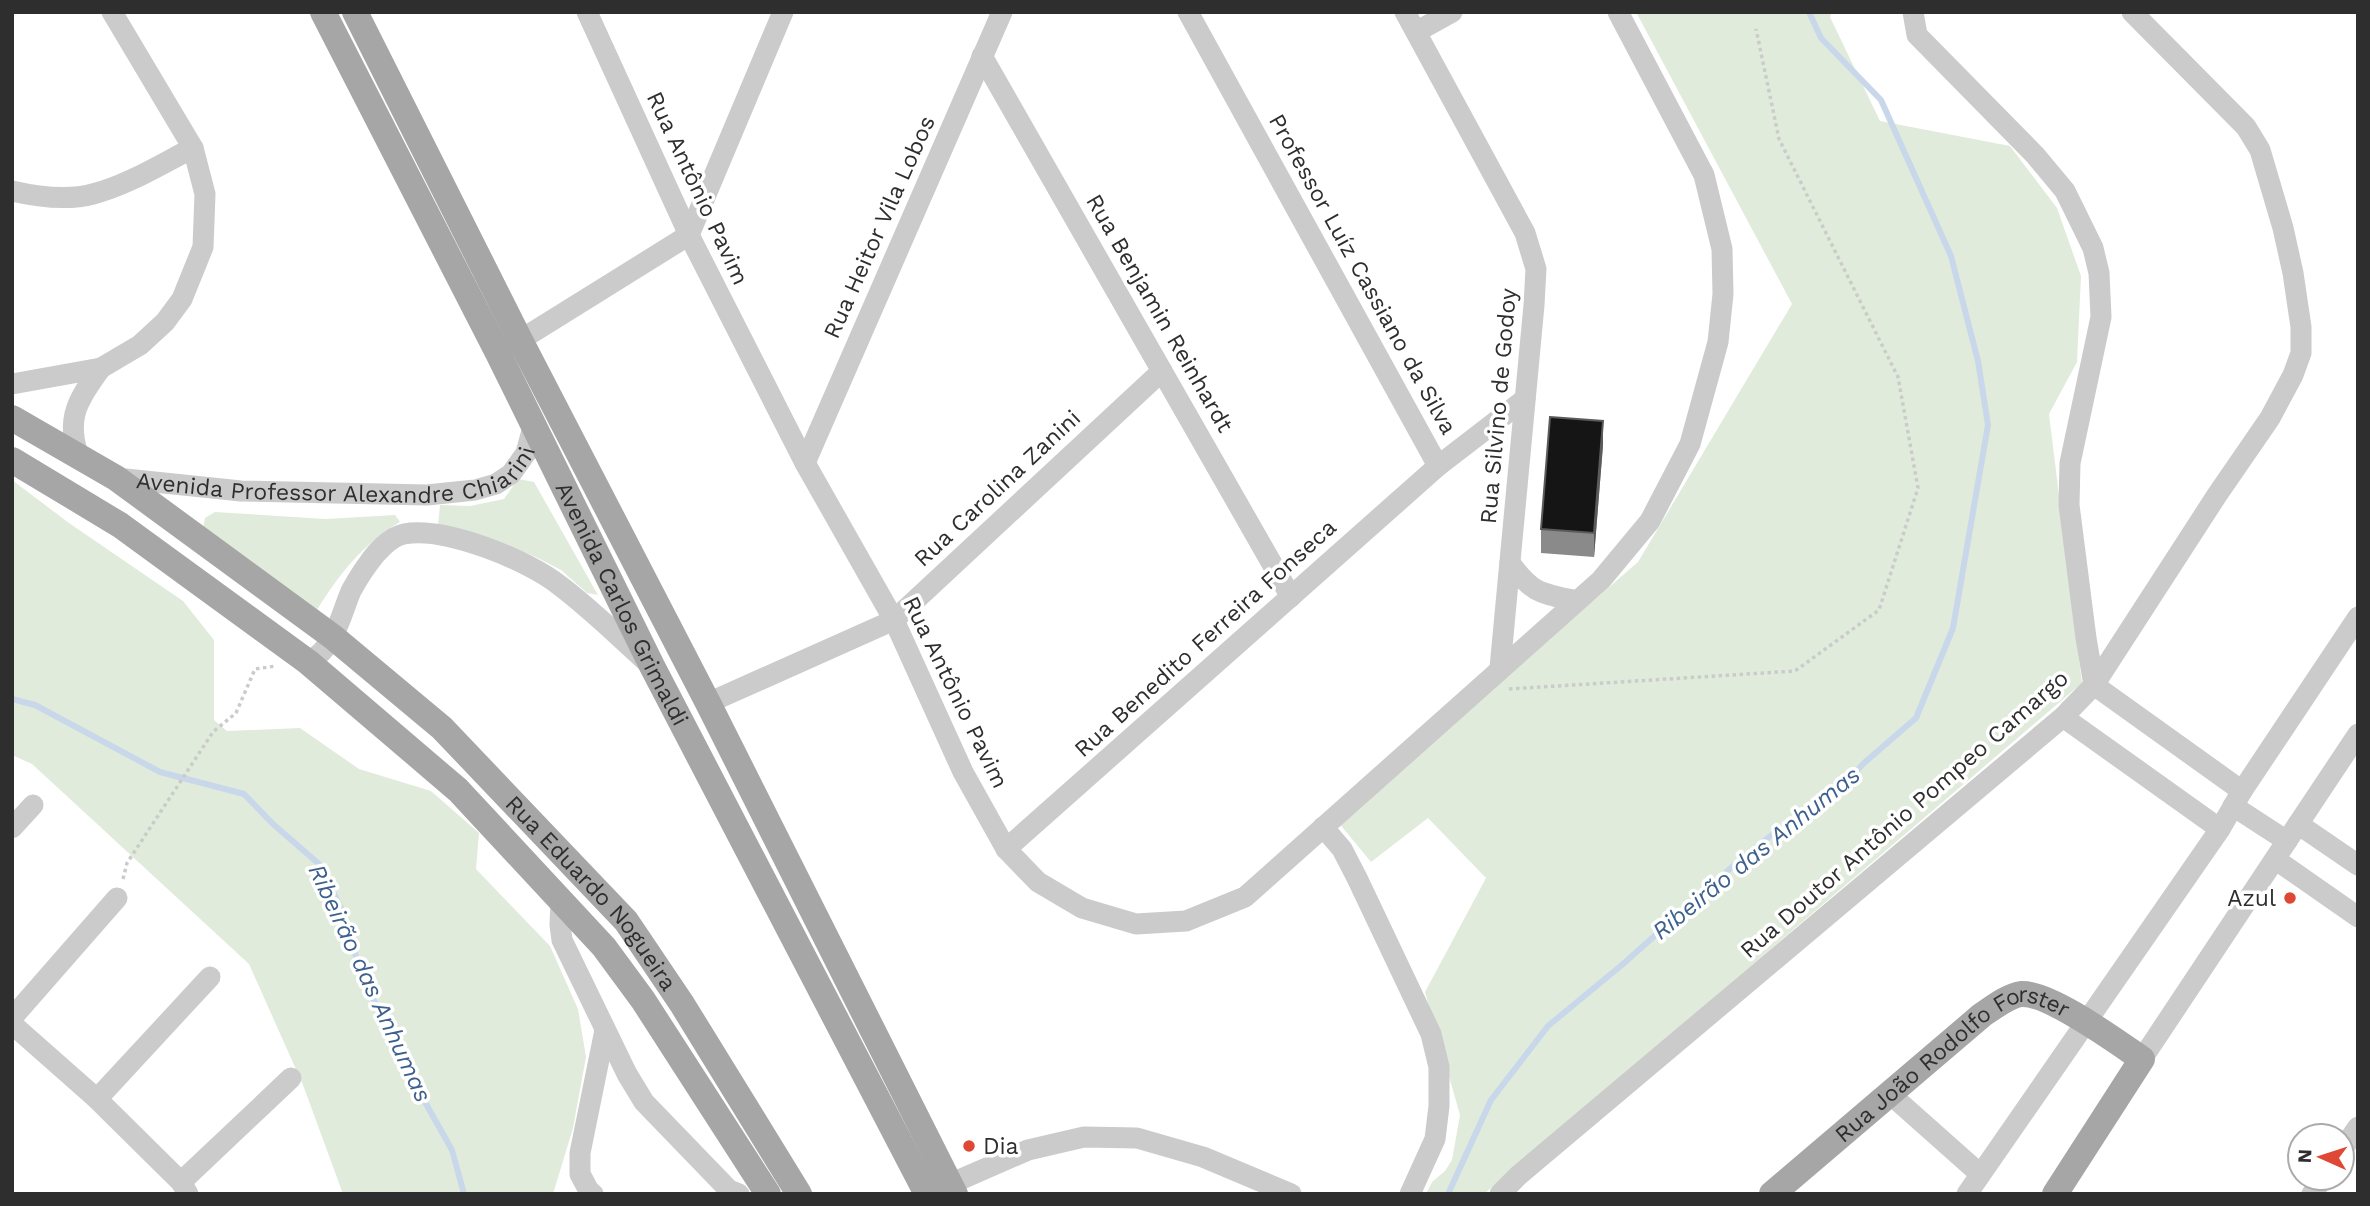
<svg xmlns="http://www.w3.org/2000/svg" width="2370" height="1206" viewBox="0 0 2370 1206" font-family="'Work Sans',sans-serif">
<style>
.green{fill:#e1ebdb}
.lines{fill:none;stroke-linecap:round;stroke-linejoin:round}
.stream{stroke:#c8d7ea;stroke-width:6}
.path{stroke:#cbcbcb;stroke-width:3.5;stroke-dasharray:3.5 3.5;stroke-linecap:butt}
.minor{stroke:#cbcbcb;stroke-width:21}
.major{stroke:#a6a6a6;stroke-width:26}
.wall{fill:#8a8a8a}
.shaded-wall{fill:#5b5b5b}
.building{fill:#151515;stroke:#5b5b5b;stroke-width:2}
.poi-dot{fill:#df4835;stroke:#fff;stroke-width:2.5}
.labels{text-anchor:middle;stroke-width:7;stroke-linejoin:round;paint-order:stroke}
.street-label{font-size:23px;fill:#2e2e2e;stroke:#fff}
.poi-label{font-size:23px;fill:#2e2e2e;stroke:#fff;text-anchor:end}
.water-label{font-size:24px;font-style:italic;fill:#3e608d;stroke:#fff}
</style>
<rect width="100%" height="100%" fill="#fff"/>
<path class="green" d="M1636,12H1832L1830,17L1880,121L2010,146L2057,208L2081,276L2077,362L2049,414L2082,683L1491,1188L1484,1194H1426L1432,1182L1445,1171L1452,1160L1460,1115L1425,992L1486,878L1428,818L1371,862L1338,822L1638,562L1792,304Z
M518,479L534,482L598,595L587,593L561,570L538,558L509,546L438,525L440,505L470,506L504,499Z
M12,480L69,523L183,601L214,640V720L227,731L300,728L359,769L431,791L479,833L476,869L550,946L578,1009L586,1057L573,1128L553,1194H343L303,1085L249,964L32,764L12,755Z
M215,512L326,519L395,515L400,522C363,544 339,574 317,610L203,528L205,518Z"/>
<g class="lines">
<path class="stream" d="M12,699L35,705L160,772L244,794L273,824L319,864L343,912L359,967L399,1056L452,1150L464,1194
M1448,1194L1491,1100L1548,1026L1623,964L1741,859L1778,830L1825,805L1864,763L1916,718L1953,628L1988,425L1978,361L1951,256L1881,100L1821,38L1809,12"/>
<path class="path" d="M1509,689L1795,671L1879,610L1918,488L1898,377L1779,139L1756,29
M123,879L127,863L213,732L236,713L255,669L276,666"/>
<g class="minor">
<path d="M587,12L689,235L805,463L894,620L963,772L1006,849L1038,882L1082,908L1136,924L1186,921L1245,897L1601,580L1650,521L1690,444L1718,342L1723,294L1722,249L1704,175L1618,12"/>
<path d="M1188,12L1438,466L1525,399"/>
<path d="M1405,12L1525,233L1536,269L1534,305L1500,668"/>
<path d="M1913,12L1917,35L2035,155L2065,191L2093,248L2099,273L2101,317L2070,463L2069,505L2086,638L2094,685"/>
<path d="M1416,32L1452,12"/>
<path d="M982,56L1291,597"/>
<path d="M12,191C38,197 67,201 93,194C128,185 161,164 193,148"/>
<path d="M509,347L689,235L783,12"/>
<path d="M12,384L101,368L140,345L165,322L182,299L203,247L205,194L193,148L112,12"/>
<path d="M79,457C65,419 78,399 101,368"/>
<path d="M805,463L1002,12"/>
<path id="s1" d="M116,478L241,491L427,495L475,490L496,484L511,474L526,453L533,427"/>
<path d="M1510,563C1533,594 1540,593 1577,601"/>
<path d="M308,662C335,648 340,617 351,591C356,582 362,572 368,564C376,552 390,537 404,534C444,526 528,560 559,585C590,608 619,637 648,663"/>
<path d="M2094,685L2242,791"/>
<path d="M708,703L894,620L1162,371"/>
<path d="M2063,717L2220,829"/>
<path d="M2233,806L2287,841"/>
<path d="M2298,824L2358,865"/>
<path d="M1323,827L1342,849L1357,878L1431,1034L1439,1067V1106L1435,1139L1410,1194"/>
<path d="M12,828L33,805"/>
<path d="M1006,849L1438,466"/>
<path d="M2275,859L2358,917"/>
<path d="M561,901L560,925L562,940L627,1074L644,1102L729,1190L739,1194"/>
<path d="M12,1018L117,898"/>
<path d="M12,1024L97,1099L181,1182L188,1194"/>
<path d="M2142,1059L2358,734"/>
<path d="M1890,1094L1980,1174"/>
<path d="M97,1099L210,977"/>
<path d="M2342,1150L2358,1127"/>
<path d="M181,1182L291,1078"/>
<path d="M950,1184L1028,1150L1084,1137L1137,1138L1203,1157L1291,1194"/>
<path d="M593,1194L589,1191L580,1174V1153L605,1030"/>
<path d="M1500,1194L1519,1175L2063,717L2094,685L2217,495L2270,418L2293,375L2301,353V327L2293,273L2283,228L2260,150L2246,127L2132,12"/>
<path d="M1967,1194L2220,829L2242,791L2358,617"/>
<path d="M2312,1194L2323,1178"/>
</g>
<g class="major">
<path id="s2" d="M323,12L498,353L652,666L927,1194"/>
<path d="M355,12L520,340L708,703L955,1194"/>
<path id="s3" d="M12,418L116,478L333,637L442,728L626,921L682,1004L799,1194"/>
<path d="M12,460L120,525L308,662L458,790L604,947L643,1000L768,1194"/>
<path id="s4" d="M1772,1194L1982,1015C1994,1007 2008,996 2021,994C2049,992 2117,1042 2142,1059L2055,1194"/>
</g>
</g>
<path class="wall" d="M1603,445L1594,557L1541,553V529Z"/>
<path class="shaded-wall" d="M1603,421V445L1594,557V533Z"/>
<path class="building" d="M1550,417L1603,421L1594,533L1541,529Z"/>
<g class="poi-dot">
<circle cx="2290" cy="898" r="7"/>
<circle cx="969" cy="1146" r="7"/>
</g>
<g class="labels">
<g class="street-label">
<text transform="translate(698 188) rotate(65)" y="8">Rua Antônio Pavim</text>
<text transform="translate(879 227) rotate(-66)" y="8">Rua Heitor Vila Lobos</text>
<text transform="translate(1363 274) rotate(61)" y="8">Professor Luíz Cassiano da Silva</text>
<text transform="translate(1160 313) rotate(60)" y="8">Rua Benjamin Reinhardt</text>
<text transform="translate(1498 406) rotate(-85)" y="8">Rua Silvino de Godoy</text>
<text dy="8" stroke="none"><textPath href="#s1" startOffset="226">Avenida Professor Alexandre Chiarini</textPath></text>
<text transform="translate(997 488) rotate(-43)" y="8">Rua Carolina Zanini</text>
<text dy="8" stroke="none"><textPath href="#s2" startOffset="663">Avenida Carlos Grimaldi</textPath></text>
<text transform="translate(1205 638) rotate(-42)" y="8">Rua Benedito Ferreira Fonseca</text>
<text transform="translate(956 692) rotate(64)" y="8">Rua Antônio Pavim</text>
<text transform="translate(1904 814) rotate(-41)" y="8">Rua Doutor Antônio Pompeo Camargo</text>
<text dy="8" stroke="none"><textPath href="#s3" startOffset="754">Rua Eduardo Nogueira</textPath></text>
<text dy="8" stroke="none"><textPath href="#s4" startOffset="229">Rua João Rodolfo Forster</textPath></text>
</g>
<g class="poi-label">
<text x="2276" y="906">Azul</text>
<text x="983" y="1154" text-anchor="start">Dia</text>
</g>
<g class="water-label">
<text transform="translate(1756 853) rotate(-39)" y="8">Ribeirão das Anhumas</text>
<text transform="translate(370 983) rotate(65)" y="8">Ribeirão das Anhumas</text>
</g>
</g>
<rect width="2370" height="1206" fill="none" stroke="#2e2e2e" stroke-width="28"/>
<g transform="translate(2321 1157) rotate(273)"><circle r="33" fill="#ffffff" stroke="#ababab" stroke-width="2"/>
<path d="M0-5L12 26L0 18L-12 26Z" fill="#df4835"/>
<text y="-10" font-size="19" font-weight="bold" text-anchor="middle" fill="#2e2e2e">N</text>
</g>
</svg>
